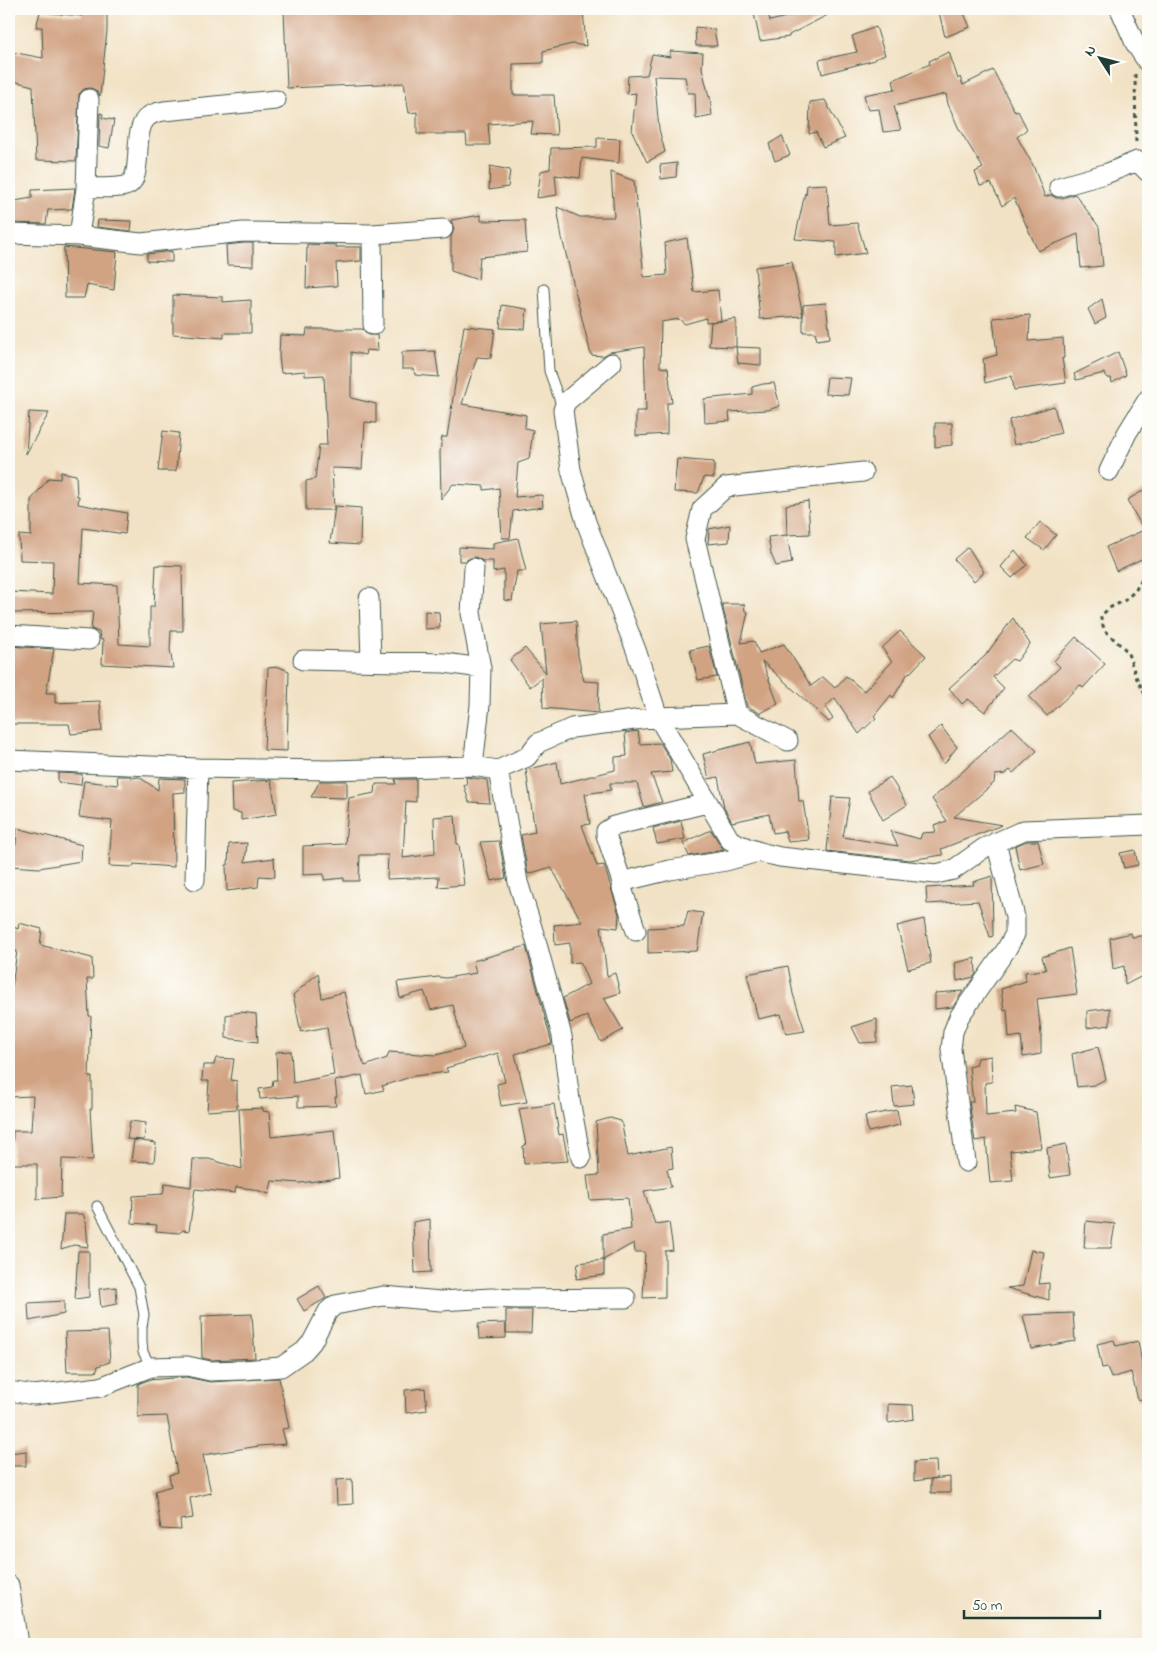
<svg xmlns="http://www.w3.org/2000/svg" width="1157" height="1653" viewBox="0 0 1157 1653" font-family="'Indie Flower',sans-serif">
<style>
.building{fill:#d1a383}
.lines{fill:none;stroke-linecap:round;stroke-linejoin:round}
.service-casing{stroke:#3f564a;stroke-width:11}
.minor-casing{stroke:#3f564a;stroke-width:21}
.path{stroke:#3f564a;stroke-width:3;stroke-dasharray:4 4;stroke-linecap:butt}
.service{stroke:#fff;stroke-width:9}
.minor{stroke:#fff;stroke-width:19}
</style>
<rect width="100%" height="100%" fill="#fdfcf7"/>
<filter id="ink" filterUnits="userSpaceOnUse"><feTurbulence type="fractalNoise" baseFrequency=".02" numOctaves="2"/><feDisplacementMap in="SourceGraphic" scale="10" xChannelSelector="R" yChannelSelector="G"/><feConvolveMatrix kernelMatrix="1 2 1 2 8 2 1 2 1" color-interpolation-filters="sRGB"/></filter>
<filter id="wash" filterUnits="userSpaceOnUse"><feTurbulence type="fractalNoise" baseFrequency=".0096" numOctaves="4" result="noise"/><feDisplacementMap in="SourceGraphic" scale="20" xChannelSelector="R" yChannelSelector="G"/><feGaussianBlur stdDeviation="1.12" result="paint"/><feColorMatrix in="noise" values="0 0 0 0 0 0 0 0 0 0 0 0 0 0 0 0 0 1.4 0 .05"/><feComposite in="paint" operator="in"/></filter>
<g filter="url(#wash)">
<rect width="100%" height="100%" fill="#f2e2c5"/>
<g id="blocks">
<path class="building" d="M83,9H107V31L100,96L95,90L90,88L84,89L79,94L76,161L36,160L33,86L9,80V62L11,52L43,58L42,27H36L40,12L82,16Z
M284,9H583L586,46L572,44L543,51V63L513,64V95H554L557,135L531,134L533,121L488,124L490,145H467L466,134H417V112L409,113L404,83L287,88Z
M753,9H767L770,21L798,14L796,9H839L789,35V37L760,41Z
M949,9H962L970,27L945,37L939,12Z
M695,27L714,29L717,46H696Z
M876,27L885,55L874,59L875,60L822,74L819,60L857,52L852,36Z
M670,51L703,53L702,68L709,97L710,96L712,116L696,119L695,93H688L685,77L654,76L659,129L665,152L647,162L632,131L636,93L627,94L628,76L647,75L652,54L670,57Z
M949,52L958,79L960,77L963,85L993,70L1015,112L1018,111L1027,129L1017,137L1033,165L1045,197L1051,195L1056,198H1062L1075,194L1099,227L1103,266L1081,268L1078,234L1038,251L1014,198L1002,206L991,183L980,186L975,172L983,168L959,129L948,104L946,94L894,106L901,130L883,132L879,109L868,110L864,95L895,89L893,80L930,64L929,61Z
M825,100L845,138L823,147L816,132L809,134L810,102Z
M100,113L103,114L102,118L114,120L109,148L99,146Z
M782,136L790,155L775,161L769,144Z
M597,138L620,139L619,163L582,158L580,178L555,175L557,195L537,198L541,171L550,169L551,148L597,147Z
M677,163L676,177L661,179L660,165Z
M490,166L510,170L508,187L489,190Z
M611,172L634,181L644,277L667,275L665,243L687,238L694,292L718,290L721,321L706,322V318L685,324L679,319L661,322L660,367L668,368L672,403H667V434L636,436V411H646L644,347L610,352L603,356L591,355L562,238L557,207L580,217H614Z
M827,184L830,225L857,223L866,253L836,257V242L795,239L805,193L806,195L807,185Z
M75,188L72,209L48,210L46,224L9,223V202L32,198V190Z
M481,215V221L525,220L527,252L480,257L478,280L451,271V237L454,229L451,220Z
M98,220L132,221L131,231L97,227Z
M244,243H253V266L227,265L226,245Z
M307,244L336,245V247H361V261L336,263L337,286L306,288Z
M64,247L117,252L114,290L87,285L84,298H65Z
M172,251V262L147,261V254Z
M792,262L803,316L760,319L755,267Z
M173,295L223,297V302L251,300V333H224V338L173,334Z
M1102,299L1106,318L1095,324L1088,309Z
M826,303L830,338L817,340L815,332H803V305Z
M502,305L527,309L525,329L500,328Z
M1030,315L1029,341L1063,338L1064,358H1062L1066,383L1014,390L1012,376L985,383L983,359L997,355L993,318Z
M736,319V347L709,346L711,322Z
M464,326L495,329L491,358L477,357L462,404L526,415L525,428L533,430L529,459L518,463L515,497L542,495L543,507L513,511L510,538H502L499,488L484,490V486L453,484L441,499L440,452L442,437H447Z
M307,329H363L368,335H377L378,351L366,350L365,355L351,352V398L376,404V423L365,422L362,469L332,468L334,510H306V481L315,479L319,445H327L324,375L305,376V371L281,373L279,356L280,335L306,336Z
M736,347L761,348V365L738,363Z
M435,351L439,377L415,375L414,369H402V352Z
M1118,352L1126,375L1112,383L1111,378H1108L1104,373L1076,380L1074,374Z
M827,377L851,378L848,395L825,394Z
M774,383L780,406L768,410L729,412L730,421L705,423L704,399L752,394V387L763,384Z
M1054,406L1061,433L1014,445L1009,420Z
M29,412L49,413L26,454Z
M935,423H952V445L935,447Z
M163,431L179,433L176,471H158Z
M677,459L714,462V478L704,477L698,493L674,492Z
M61,472L76,475L77,496H79L78,504L127,513L125,534L83,528L80,583L117,585L119,644L150,646V607H154L156,565L182,566L183,631H171L170,649L173,668L102,664L103,640L100,639L99,632L91,629L93,612L9,613V592L52,594L53,561L20,560L19,535L31,536V500L49,478L60,479Z
M1148,488V556L1116,571L1106,547L1144,530L1127,500Z
M808,501L810,534L787,535L786,505Z
M335,506L361,508L360,545L330,543Z
M1040,522L1056,535L1044,550L1027,538Z
M730,525L729,542L708,544L709,529Z
M787,535L792,563L776,566L771,554L768,537Z
M518,538L526,571H517L512,601L504,600V570L493,572V561H483L475,557L470,558L465,561H459V547L493,549V543Z
M968,547L984,572L974,581L954,559Z
M1015,550L1027,565L1012,578L1001,567Z
M722,604H744L745,611L748,612L741,643L754,641L759,653L784,644L811,686L823,677L835,688L846,676L864,691L892,662L882,648L900,631L926,656L911,672L908,673L893,698L891,695L874,716L876,718L859,734L835,698L825,707L833,719L829,722L762,661L778,704L760,713L747,706Z
M425,611L439,612L440,628L425,629Z
M1013,618L1030,644L1017,661L1012,659L993,677L1004,688L985,712L968,699L962,704L949,688L985,656Z
M576,621L578,656L584,681L599,682L598,713L543,708L542,678L530,687L510,660L525,648L546,673L541,624Z
M1076,637L1105,664L1083,688L1080,685L1047,716L1029,697L1060,667L1054,661Z
M9,646L54,649L46,693H55V703L100,701L102,731L71,734L69,724H9Z
M709,646L717,677L698,680L690,650Z
M279,667L289,671L287,751L264,750L268,668Z
M941,726L957,747L944,764L928,737Z
M1012,727L1037,751L1013,773L1010,770L1005,774L995,775L994,783L954,817L1002,825L941,849L943,855L909,860L827,851L832,797L850,798L843,837L898,846L890,831L920,839L922,833L936,832L934,825L947,821L932,799Z
M638,731L640,744L660,743L670,759L672,772L651,774L662,802L644,807L637,783H610L611,790L585,794L590,824L582,825L597,866L604,865L619,914L618,928L601,926L607,976L615,973L620,993L604,998L623,1030L601,1042L587,1016L570,1023L563,998L589,984L580,962L570,963V943L555,945L554,925L582,922L551,867L528,874L521,835L535,832L526,770L557,762L560,784L615,770V757L627,756L625,733Z
M750,742L755,764L796,760L799,801H803L809,840L788,842L785,831L773,833L769,814L732,822L724,808L718,777L709,779L703,754Z
M58,773L82,774L81,785L58,782Z
M117,776H131V778L139,777L158,790L159,778L185,779V792L173,793L174,867L134,864L133,867L109,866L112,821L79,817L84,781L118,785Z
M466,777L487,780L490,803L469,802L464,785H467Z
M890,777L907,805L883,820L868,791Z
M395,779H416V802L406,801L403,858L435,854L434,817L455,815L457,844H459L464,885L438,887L439,877L387,879L388,855H360L359,881H344V878L324,880V874L303,875V846L345,844L349,798L375,793L376,784H396Z
M271,780L277,814L241,820V813L232,811L231,783Z
M320,781H347V798L311,797Z
M681,821L685,839L657,844L653,828Z
M17,828L82,845L81,861L39,868L11,866L14,845H16Z
M711,830L724,850L689,856L683,843Z
M499,841L506,878L491,881L480,842Z
M1027,841H1038L1044,864L1020,870L1015,846Z
M247,843L245,862L274,858L275,877L259,876L258,887L227,891L226,865H228L229,844Z
M1135,850L1138,865L1124,868L1120,853Z
M992,876L993,936L990,937L978,901L927,904L926,888L974,885L973,882Z
M688,911L703,913L697,951L648,953V928L684,926Z
M924,919L931,963L908,969L897,926Z
M19,923L42,929L40,945L92,958L93,979H87L89,1016H91L89,1077H92V1109H90L93,1160L62,1159L61,1197L37,1199V1164H12L13,1131H31L33,1096L9,1097V986H12L17,951H9V925L18,929Z
M1131,933L1132,937L1148,935V973L1125,985L1124,966L1113,969L1110,938Z
M526,946L552,1044L515,1054L527,1102L501,1106L497,1084L505,1082L498,1053L446,1068L448,1072L414,1076L382,1086L384,1090L366,1094L362,1075L335,1081L337,1097H335L336,1106L298,1107V1096L260,1099L259,1089L272,1087L273,1080H277L276,1052L291,1051L293,1083L334,1075L327,1027L301,1032L293,995L318,973L322,998L344,992L356,1044L365,1066L387,1058L389,1052L436,1055L464,1048L453,1005L431,1010L424,991L400,998L397,982L438,977L446,978L476,973L473,961Z
M1070,948L1077,994L1037,999L1041,1034V1054L1023,1057L1021,1036L1009,1038L1007,1009L1004,1010L1001,989L1026,981L1025,972L1046,970L1042,957Z
M975,958L976,973L974,977L957,981L955,963Z
M788,966L793,994L805,1031L786,1034L781,1014L758,1019L747,974Z
M963,991L953,1007L935,1009V993Z
M1110,1008V1025L1087,1028V1011Z
M241,1012L256,1014L258,1042L226,1038V1015Z
M877,1019V1042L860,1043L852,1027Z
M1098,1047L1106,1079L1094,1085L1077,1087L1072,1054Z
M991,1056L992,1082L985,1083L986,1116L1016,1113L1015,1107L1036,1112L1041,1148L1010,1151L1013,1181L990,1183L986,1139L975,1141L969,1102H973L969,1067L976,1065L978,1058Z
M216,1058L234,1059L231,1080L237,1081V1109L207,1111L209,1081H202L203,1065H214Z
M912,1085L914,1104L894,1106L892,1087Z
M554,1104L559,1135L563,1134L568,1161L524,1164L523,1146L526,1145L519,1109Z
M263,1108V1111L269,1112L271,1137L334,1130L339,1178L300,1183L272,1181L269,1194L253,1189L236,1187L235,1193L195,1189L189,1231L183,1230L179,1233L156,1231L157,1225L132,1223L133,1196L163,1194L165,1183L191,1187L193,1159H209L242,1169L239,1109Z
M897,1110L900,1125L868,1132L865,1116Z
M610,1118L621,1121L628,1156L671,1147L673,1168L667,1169L671,1187L644,1191L655,1224L669,1222L673,1250L665,1251V1297L643,1298L645,1252H635L634,1243L603,1260V1234L631,1229L628,1198L590,1200L587,1176L599,1175L596,1122Z
M130,1121L146,1123L144,1140L127,1139Z
M134,1140L156,1143L154,1162L131,1161Z
M1066,1144L1070,1175L1050,1178L1047,1148Z
M64,1214H83L86,1222L88,1247L74,1245L61,1249Z
M430,1219L431,1272L415,1273L413,1222Z
M1086,1221L1115,1224L1111,1248H1084Z
M1031,1250L1044,1252L1039,1284L1049,1283V1300L1007,1288L1023,1286Z
M78,1251H89V1297L75,1299Z
M604,1260V1275L576,1279L578,1263Z
M319,1286L326,1298L304,1311L297,1299Z
M116,1287L117,1304L101,1307L99,1289Z
M64,1301V1314L29,1321L28,1303Z
M506,1310H532L531,1333H506Z
M1073,1313L1075,1341L1031,1349L1023,1315Z
M252,1314L255,1358L211,1360L202,1358L201,1316Z
M506,1323V1338L479,1339L478,1324Z
M108,1331L110,1362L98,1366L96,1372H67L65,1332Z
M1114,1340L1116,1346L1138,1341L1148,1397L1138,1400L1131,1372L1111,1378L1107,1367L1102,1368L1097,1344Z
M186,1377L210,1382L279,1378L289,1428L282,1429L286,1444L259,1446L203,1455L211,1493L190,1498L193,1518L180,1520L181,1530L161,1529L155,1491L171,1486L169,1475L177,1473L167,1416L138,1417V1384L148,1380Z
M425,1388L427,1410L406,1413L405,1390Z
M888,1404L913,1405L914,1419L888,1423Z
M26,1451V1466H9V1453Z
M936,1461L937,1478L914,1481V1462Z
M950,1477V1493H931V1479Z
M352,1479L353,1504L337,1505L336,1480Z"/>
</g>
</g>
<g filter="url(#ink)">
<use href="#blocks" fill-opacity="0" stroke="#3f564a" stroke-width="1"/>
<g class="lines">
<g class="service-casing">
<path id="service" d="M544,289L549,371L562,407
M97,1206L139,1287L144,1315L142,1327V1342L143,1352L151,1367"/>
</g>
<g class="minor-casing">
<path id="minor" d="M1120,9L1135,43L1148,63
M1059,187L1108,173L1137,161L1148,172
M86,188C98,187 114,189 125,186C147,180 129,129 149,116C153,113 159,112 164,111L276,100
M9,234L79,236L141,243L243,232L372,234L443,229
M372,234L373,325
M79,236L86,188L89,99
M612,363L566,402L563,410L564,418L571,470L586,522L636,650L658,717L737,714L788,741
M1109,471L1127,433L1148,399
M369,598L371,661
M9,635L89,640
M303,660L445,663L481,668
M737,714L695,539L702,509L726,487L863,472
M9,760L198,768L330,770L473,766L498,770L527,757L538,743L572,728L658,717L730,840C746,849 762,853 780,857L936,874L953,870L984,848L1024,830L1148,825
M473,766L480,705L481,668L471,613L474,568
M498,770L518,882L535,937L562,1036L570,1100L581,1158
M195,880L198,768
M623,885L606,835V831L614,826L707,803
M636,931L622,888L625,882L629,880L670,870L726,861L758,852
M966,1162L951,1049L953,1032L959,1017L1006,950L1015,934V917L996,842
M9,1391L34,1395L100,1387L151,1367L187,1366L210,1371L243,1370L281,1367L304,1351L312,1342L328,1311L335,1305L383,1296L441,1301L491,1298L518,1299L626,1298
M9,1585L18,1644"/>
</g>
<path class="path" d="M1135,74L1136,145
M1146,573L1135,591L1124,601L1109,608L1101,616V620L1105,631L1127,651L1137,679L1148,700"/>
<use href="#service" class="service"/>
<use href="#minor" class="minor"/>
</g>
</g>
<rect width="1157" height="1653" fill="none" stroke="#fdfcf7" stroke-width="30"/>
<g transform="translate(1100 58) rotate(306)" stroke="#fdfcf7" stroke-width="4" paint-order="stroke">
<path d="M0-4L9 19L0 12L-9 19Z" fill="#1f3d34"/>
<text y="-8" font-size="14" font-weight="bold" text-anchor="middle" fill="#1f3d34">N</text>
</g>
<path d="M964 1610v8h136v-8" fill="none" stroke="#1f3d34" stroke-width="2.5"/>
<text x="972" y="1610" font-size="15" fill="#1f3d34" stroke="#fdfcf7" stroke-width="4" paint-order="stroke">50 m</text>
</svg>
